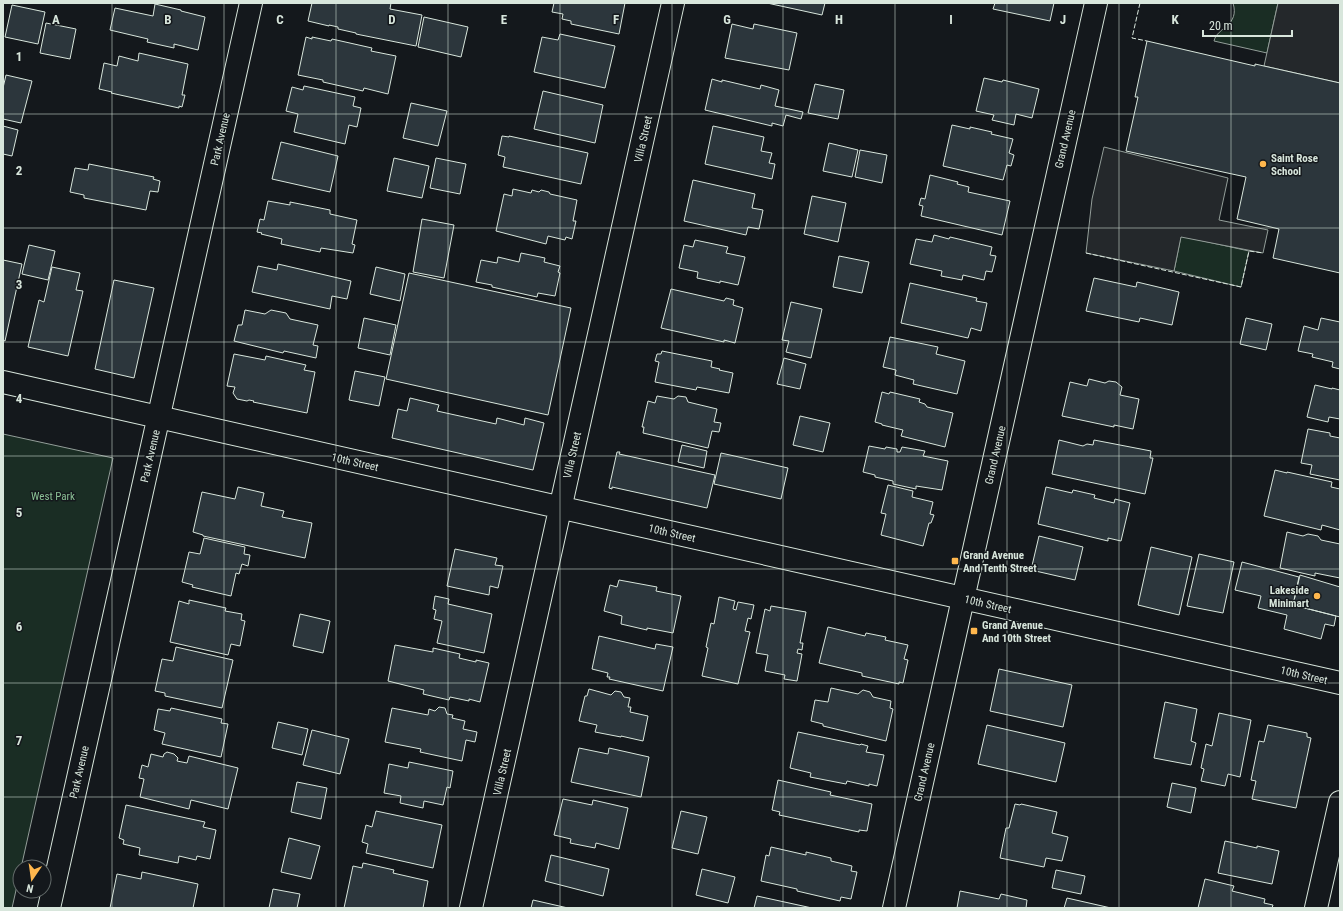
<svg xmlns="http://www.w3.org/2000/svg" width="1343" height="911" viewBox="0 0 1343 911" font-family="'Roboto Condensed',sans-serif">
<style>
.green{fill:#1a2d24;stroke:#939e99}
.parking{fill:#24282b;stroke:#939e99}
.building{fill:#2c363c;stroke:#d8e6dc}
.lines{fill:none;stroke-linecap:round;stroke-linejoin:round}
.street-casing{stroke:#d8e6dc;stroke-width:24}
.street{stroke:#14181c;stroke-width:22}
.fence{stroke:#d8e6dc;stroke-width:1;stroke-dasharray:5 2;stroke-linecap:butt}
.grid{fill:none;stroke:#d8e6dc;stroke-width:1;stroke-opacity:0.55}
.poi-dot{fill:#ffb74d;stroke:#14181c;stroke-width:1.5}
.labels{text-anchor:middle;stroke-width:3;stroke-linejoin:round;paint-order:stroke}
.street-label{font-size:11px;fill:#d8e6dc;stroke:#14181c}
.poi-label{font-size:11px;font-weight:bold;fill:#d8e6dc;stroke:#14181c;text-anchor:start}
.park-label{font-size:11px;fill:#8ac095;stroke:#14181c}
.grid-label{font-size:13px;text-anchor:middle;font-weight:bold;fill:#d8e6dc;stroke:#14181c;stroke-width:3;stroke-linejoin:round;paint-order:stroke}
</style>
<rect width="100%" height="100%" fill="#14181c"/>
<path class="green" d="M1233,3H1278L1267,53L1214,41C1217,27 1240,26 1233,3Z
M1181,236L1249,251L1241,287L1174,271Z
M3,434L113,458L12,908H3Z"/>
<path class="parking" d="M1278,3H1340V83L1264,66Z
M1104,147L1228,178L1219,220L1268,230L1263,253L1181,237L1174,271L1086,253L1092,199Z"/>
<path class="building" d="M312,3H391L390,9L422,15L416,46L356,34V33L338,29V27L329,25V26L308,21Z
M554,3H625L619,34L571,24V21L562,19L563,14L552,12Z
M767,3H825L822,15Z
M995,3H1054L1050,21L993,9Z
M155,4L181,10V11L205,17L198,50L174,44V48L147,42L148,39L110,30L115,8L153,16Z
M12,5L45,12L38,44L5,37Z
M424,17L468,27L461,57L418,47Z
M46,23L76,29L70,59L40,53Z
M732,24L753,29L754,24L797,33L789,70L725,58Z
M560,34L615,46L605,88L534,72L542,37L558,40Z
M306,37L312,39V37L331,41L332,39L372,48L371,51L396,56L388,94L364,88L363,91L323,82V80L298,75Z
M1147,41L1255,66V64L1340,83V273L1273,258L1279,229L1237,219L1246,177L1126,151L1138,97H1135Z
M139,53L188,64L182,95H185L182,107L179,106V108L111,93L112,92L99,89L104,63L117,66L119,56L138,61Z
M6,75L32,81L21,123L3,119V88Z
M984,78L1002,82L1003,80L1039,89L1032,118L1016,114L1014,125L992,120L994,115L976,111Z
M712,79L722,82V80L760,89L761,85L779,90L775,106L803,112L801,119L786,115L783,126L772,123V126L705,110Z
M815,84L844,90L838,119L808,113Z
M304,86L355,97L353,106L361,108L357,127L349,125L345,144L294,132L298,114L286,111L292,87L303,90Z
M543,91L603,105L595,143L534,129Z
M411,103L447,111L438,146L403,138Z
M952,125L970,129V127L992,132L991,134L1013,139L1009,153L1014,155L1011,166L1007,165L1003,180L943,166Z
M3,126L18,130L12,156L3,154Z
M713,126L764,137L761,151L772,153L769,163L775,164L772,179L705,164Z
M502,136L509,137V136L588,153L581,184L503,167L505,157L498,155Z
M281,142L338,156L330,192L272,179Z
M829,143L858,150L852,177L823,171Z
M860,150L887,155L882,183L855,177Z
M394,158L429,166L422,198L387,191Z
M436,158L466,164L460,194L430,188Z
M89,164L154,177L153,179L160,181L158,192L150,191L146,210L84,198V195L70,192L75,168L88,170Z
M930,175L958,182L957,184L969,187L968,192L1010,201L1002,235L921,216L923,206L919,205L921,198L925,199Z
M693,180L755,194L752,208L763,210L759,229L748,227L746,235L684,221Z
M513,189L531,193L532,190L539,192L541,190L549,192L550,194L577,200L573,221H576L572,239L566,237L565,240L548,236L546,244L496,231L504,194L512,196Z
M812,196L846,203L838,242L804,234Z
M268,201L290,205V202L330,210V214L357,220L352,244L355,245L353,253L321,248L320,252L281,244L282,239L261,234L262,233L257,232L260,219L264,220Z
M422,219L454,225L444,278L413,272Z
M934,235L949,239L950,237L992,247L990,255L996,256L992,272L986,271L984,280L963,275L962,280L941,276L942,271L910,264L916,239L932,242Z
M695,240L728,247L726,253L745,257L738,285L720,281V283L697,278L698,272L679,268L684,245L693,247Z
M29,245L55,251L48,280L22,274Z
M521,253L545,258L544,262L560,266L558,272L560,273L555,296L538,293L537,297L492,287V285L476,282L481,260L497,263L498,257L519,262Z
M839,256L869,262L862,293L833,287Z
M3,260L22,264L5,341L3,340Z
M278,264L351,281L347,299L332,296L330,309L252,292L258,266L277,270Z
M52,267L80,273L76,290L83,291L68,356L28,347L39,300L44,302Z
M376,267L405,274L400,301L370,294Z
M409,273L571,308L548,415L386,379Z
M1094,278L1136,287L1137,282L1179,292L1172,325L1140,318L1139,322L1086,311Z
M114,280L154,288L134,378L95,369Z
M910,283L977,298L976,301L987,303L981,331L971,328L968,338L901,323Z
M671,289L724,301L726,298L734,300L733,305L743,308L735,343L724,340V342L661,328Z
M791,302L822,309L811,358L786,352L789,341L782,340Z
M245,310L265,314L271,310L286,313L290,319L318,325L313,345L318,346L316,358L284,351L283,353L234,341L238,325H242Z
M364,318L396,325L390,355L358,348Z
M1246,318L1272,324L1266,350L1240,344Z
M1321,318L1340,322V369L1332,367L1333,362L1312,357L1313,354L1298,351L1304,326L1318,330Z
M890,337L938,347L936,354L965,361L957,394L913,384L914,380L895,375L896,370L883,367Z
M662,351L712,361L711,367L720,369L719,370L733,373L729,393L697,387L696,390L655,382L659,362L655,361L657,354H661Z
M234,354L265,360L266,356L306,365L304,370L315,372L307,413L253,402L254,401L249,400L247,401L237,399L233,393L235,387L227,386Z
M784,358L806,364L800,389L777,384Z
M355,371L385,377L379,406L349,400Z
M1089,379L1105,383L1109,381L1116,382L1122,387L1120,395L1139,399L1133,429L1114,425V427L1062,416L1070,382L1087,386Z
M1315,385L1332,389V388L1340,390V419L1329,417L1328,422L1307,417Z
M882,392L889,394L890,392L920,399L919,402L925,404L927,407L953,413L945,447L901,436L903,430L882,425V424L875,422Z
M657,396L674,399L678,396L686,397L688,402L717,409L714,422L721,423L719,432L712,431L708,448L643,433L644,427H642L648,401L655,403Z
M410,398L439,405L437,411L496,424L497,418L524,425L525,418L544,423L533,470L392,438L398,409L407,411Z
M800,416L830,423L823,452L793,445Z
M1308,429L1330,433V436L1340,438V480L1310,474L1312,465L1301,463Z
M1059,440L1083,446L1087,444L1093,445L1094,440L1151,451L1150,458H1153L1145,494L1052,474Z
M682,445L707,451L704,468L678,462Z
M869,446L885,449L886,447L897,449V452H900L902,447L925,451L923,456L948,461L942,490L916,486V489L893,484V481L875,477V475L863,472Z
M617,452H620L619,454L715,475L707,508L612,487V489L609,488Z
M721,453L788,468L781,499L714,484Z
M1275,470L1287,473V472L1332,482L1331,487L1340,489V530L1322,525L1321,530L1264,516Z
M888,485L913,491L912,497L933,502L930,514L934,515L931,523H929L923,546L881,535L886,514L881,513Z
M238,487L264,493L261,506L284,511L282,517L312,523L305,558L203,536V535L193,532L202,492L235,499Z
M1046,487L1072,493L1073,490L1095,495L1094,498L1114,503L1115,499L1130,503L1121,541L1108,538V541L1038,524Z
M1287,532L1303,536L1308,534L1318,536L1321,540L1340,544V578L1315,573V576L1280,568Z
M1039,536L1083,547L1075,580L1031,570Z
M204,538L245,547L244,554L250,555L248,566L242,564L239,574L236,573L231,596L192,587L193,585L182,582L189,552L200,554Z
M1151,547L1192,557L1179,615L1138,605Z
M455,549L497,558L495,565L503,566L498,588L490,586L489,595L447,586Z
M1199,554L1234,562L1223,613L1187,606Z
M1242,562L1299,577L1293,605L1336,616L1334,626L1325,624L1321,639L1284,629L1287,615L1258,608L1261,596L1235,590Z
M1300,575L1340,587V617L1293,605Z
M619,580L657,587L656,591L681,596L673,633L647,628V630L621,624L622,616L604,611L610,585L617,587Z
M435,596L449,599L448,604L492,614L484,653L437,643L442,621L434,619L436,610L433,609Z
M719,597L735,601L733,609L736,610L738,602L754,605L751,619L748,618L745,631L750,632L738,684L702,676L708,648L706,647L711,623L714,624Z
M189,600L226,608L225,611L242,614L241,620L245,621L240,646L231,644L228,655L170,642L179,601L189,604Z
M771,606L806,612L800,643H803L802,650L798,649L797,653L802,654L797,681L784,679L785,675L765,671L768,655L756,653L765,609L770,611Z
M300,614L330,621L323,653L293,646Z
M828,627L865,636L866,633L886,637L885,640L908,645L904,659L908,660L903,683L899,682V684L862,676V673L819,663Z
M599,636L655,649L656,644L673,647L663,691L609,679L610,677H607L608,673L592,669Z
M395,645L433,652V648L460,654L459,658L476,662V660L489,663L480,702L469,699V701L450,697L449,700L423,694L424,690L388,681Z
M176,647L233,660L222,708L165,696V693L155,691L162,659L173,661Z
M999,669L1072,685L1063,727L990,711Z
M831,688L858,694L863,690L870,692L873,697L891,701L890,708L893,709L886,741L823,726V724L811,721L815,700L828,702Z
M589,689L611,695L615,691L621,692L624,697L630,698L628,707H631L630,712L648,716L643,741L621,736V737L595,732L597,725L579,721L585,696H587Z
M1165,702L1197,709L1191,741L1196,743L1191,765L1154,758Z
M439,707L445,708L447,714L453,715L452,718L465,721L463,729L477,732L475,742L466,740L462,761L420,752L421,749L385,742L392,708L428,715L429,709L435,711Z
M171,708L222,719L221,723L228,724L221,757L162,744L165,733L154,730L158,709L170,711Z
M1219,713L1251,720L1240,777L1228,774L1225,786L1201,781L1204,769L1201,768L1206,744L1212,746Z
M278,722L308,729L302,755L272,748Z
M987,725L1065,743L1056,782L978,764Z
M1268,725L1307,733V737L1311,738L1296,808L1252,799L1256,781L1251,780L1259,741L1264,742Z
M312,730L349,739L340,774L303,765Z
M798,732L860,745L861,744L868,746L866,752L884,755L877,786L869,784V786L847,781L846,784L810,777L811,773L790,768Z
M579,748L608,754L609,748L649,757L641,797L571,782Z
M167,752L174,754L178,758L177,761L187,763L189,756L238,768L228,809L191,800L189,809L140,797L144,779L139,778L142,765L148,767L151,754L163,757L164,754Z
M409,762L453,771L450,788L447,787L443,805L424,801L423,808L400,803L401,796L384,793L389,764L408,768Z
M778,780L831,792L830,795L872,804L867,831L859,830V832L779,815L780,812L772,810Z
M297,782L327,788L321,819L291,812Z
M1172,783L1196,788L1191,813L1167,807Z
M563,799L592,805L593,800L628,808L619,849L596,843L595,848L570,843L571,839L554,835Z
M1015,804L1020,805L1021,804L1057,812L1052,833L1068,837L1062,861L1046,858L1044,867L1000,858L1006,828H1009Z
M126,805L205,822L203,827L216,830L210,859L197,856L196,860L179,856L178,863L139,855L140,848L123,844L124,840L119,838Z
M376,811L442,825L433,868L366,853L368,844L362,842L366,825L372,827Z
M681,811L707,817L698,854L672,848Z
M289,838L320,846L311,879L281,872Z
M1225,841L1257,848V846L1279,851L1272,884L1218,873Z
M771,847L806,855V852L831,858V861L852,866L851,871L857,872L851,899L841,897L840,901L797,891V889L761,881L766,855L769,856Z
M551,855L609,869L603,896L545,881Z
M363,863L394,870L393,873L428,881L423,908H344L353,866L362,868Z
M702,869L735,877L728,903L696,895Z
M1056,870L1085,876L1081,894L1052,888Z
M142,872L198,884L193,908H110L117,874L141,879Z
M1205,879L1234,886L1232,891L1265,899L1264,903L1273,905L1272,908H1198Z
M273,889L300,894L297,908H269Z
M960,891L999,899L1001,894L1027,900L1026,908H957Z
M757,896L812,908H754Z
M1067,898L1111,908H1064Z
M533,900L568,908H531Z"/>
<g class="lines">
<g class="street-casing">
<path id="street" d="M3,382L1340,683
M49,908L251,3
M471,908L673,3
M894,908L1096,3
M1316,908L1340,802"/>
</g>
<use href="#street" class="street"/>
<path class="fence" d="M1140,3L1132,38L1147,41
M1086,253L1241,287L1249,251L1263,253"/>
</g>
<path class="grid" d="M112,3V908M224,3V908M336,3V908M448,3V908M560,3V908M672,3V908M783,3V908M895,3V908M1007,3V908M1119,3V908M1231,3V908M3,114H1340M3,228H1340M3,342H1340M3,456H1340M3,569H1340M3,683H1340M3,797H1340"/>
<g class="poi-dot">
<circle cx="1263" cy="164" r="4"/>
<rect x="951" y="557" width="8" height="8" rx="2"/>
<circle cx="1317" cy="596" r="4"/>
<rect x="970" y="627" width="8" height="8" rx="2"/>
</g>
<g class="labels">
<g class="street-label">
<text transform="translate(220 139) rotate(-77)" y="4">Park Avenue</text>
<text transform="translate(643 139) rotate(-77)" y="4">Villa Street</text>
<text transform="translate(1065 139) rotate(-77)" y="4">Grand Avenue</text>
<text transform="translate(572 455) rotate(-77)" y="4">Villa Street</text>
<text transform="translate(995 455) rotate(-77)" y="4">Grand Avenue</text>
<text transform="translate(150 456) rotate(-77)" y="4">Park Avenue</text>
<text transform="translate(355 462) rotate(13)" y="4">10th Street</text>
<text transform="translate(672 533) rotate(13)" y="4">10th Street</text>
<text transform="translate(988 604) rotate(13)" y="4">10th Street</text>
<text transform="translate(1304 675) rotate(13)" y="4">10th Street</text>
<text transform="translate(79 772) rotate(-77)" y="4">Park Avenue</text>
<text transform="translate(502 772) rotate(-77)" y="4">Villa Street</text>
<text transform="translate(924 772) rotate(-77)" y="4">Grand Avenue</text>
</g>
<g class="poi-label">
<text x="1271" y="162">Saint Rose<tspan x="1271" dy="13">School</tspan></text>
<text x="963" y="559">Grand Avenue<tspan x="963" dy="13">And Tenth Street</tspan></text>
<text x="1309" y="594" text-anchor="end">Lakeside<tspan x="1309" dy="13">Minimart</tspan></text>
<text x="982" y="629">Grand Avenue<tspan x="982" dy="13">And 10th Street</tspan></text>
</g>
<g class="park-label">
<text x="53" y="500">West Park</text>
</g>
</g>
<g class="grid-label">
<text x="56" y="24">A</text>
<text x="168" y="24">B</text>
<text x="280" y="24">C</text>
<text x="392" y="24">D</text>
<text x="504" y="24">E</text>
<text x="616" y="24">F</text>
<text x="727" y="24">G</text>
<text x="839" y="24">H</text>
<text x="951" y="24">I</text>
<text x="1063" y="24">J</text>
<text x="1175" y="24">K</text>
<text x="19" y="61">1</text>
<text x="19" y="175">2</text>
<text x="19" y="289">3</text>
<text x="19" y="403">4</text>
<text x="19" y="517">5</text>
<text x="19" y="631">6</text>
<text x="19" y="745">7</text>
</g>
<rect width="1343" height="911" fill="none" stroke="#d8e6dc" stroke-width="8"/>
<g transform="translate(32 879) rotate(193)"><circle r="19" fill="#14181c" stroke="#626a69"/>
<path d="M0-3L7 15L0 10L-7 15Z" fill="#ffb74d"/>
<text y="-6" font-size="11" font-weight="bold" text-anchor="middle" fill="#d8e6dc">N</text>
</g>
<path d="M1203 30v6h89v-6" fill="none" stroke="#d8e6dc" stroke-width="2"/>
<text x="1209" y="30" font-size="12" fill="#d8e6dc" stroke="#14181c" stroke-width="3" paint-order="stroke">20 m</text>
</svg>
